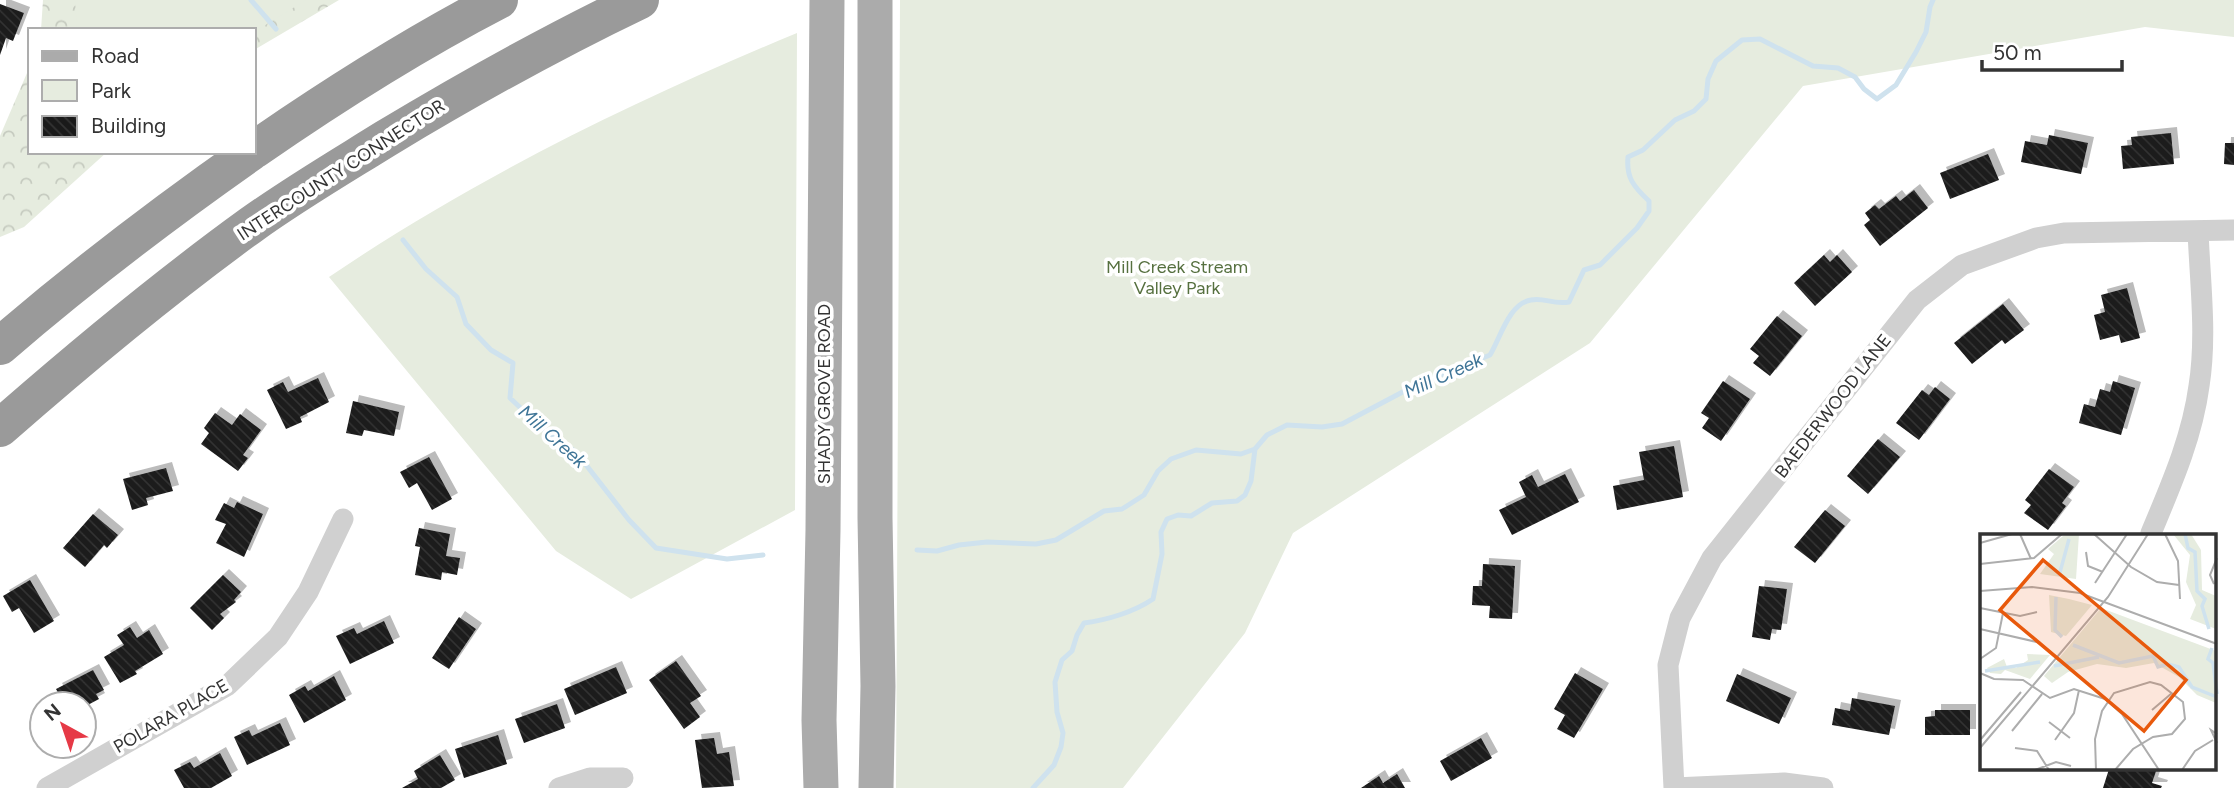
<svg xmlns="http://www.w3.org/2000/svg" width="2234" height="788" viewBox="0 0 2234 788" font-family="Figtree,sans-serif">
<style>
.forest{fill:url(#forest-crowns)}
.green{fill:#e6ecdf}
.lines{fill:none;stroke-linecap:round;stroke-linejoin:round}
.stream{stroke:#cfe2ee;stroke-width:5}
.building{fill:url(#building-back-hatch);filter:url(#shadow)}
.minor{stroke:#d0d0d0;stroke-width:21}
.primary{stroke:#ababab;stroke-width:35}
.motorway{stroke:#9a9a9a;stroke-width:38}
.labels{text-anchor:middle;stroke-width:7;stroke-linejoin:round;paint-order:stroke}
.street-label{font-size:18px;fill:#333;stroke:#fff}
.park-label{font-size:18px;fill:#56703f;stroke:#fff}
.water-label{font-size:19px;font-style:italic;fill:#3f7597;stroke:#fff}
.inset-river{fill:none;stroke:#cfe2ee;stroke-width:3.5}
.inset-road{fill:none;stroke:#adadad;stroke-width:2}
.view{fill:#e8590c;fill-opacity:0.15;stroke:#e8590c;stroke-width:3.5}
.inset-edge{fill:none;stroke:#333;stroke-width:3.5}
</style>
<defs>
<pattern id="forest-crowns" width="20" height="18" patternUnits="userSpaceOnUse" patternTransform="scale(1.75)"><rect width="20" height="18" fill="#e6ecdf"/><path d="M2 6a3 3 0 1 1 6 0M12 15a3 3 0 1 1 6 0" fill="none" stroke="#c6cbc0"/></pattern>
<pattern id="building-back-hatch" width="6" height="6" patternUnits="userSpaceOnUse" patternTransform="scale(1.75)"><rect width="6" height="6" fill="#1a1a1a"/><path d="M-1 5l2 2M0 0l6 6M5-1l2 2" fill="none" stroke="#333"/></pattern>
<filter id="shadow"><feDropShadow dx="6" dy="-6" stdDeviation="0" flood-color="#0004"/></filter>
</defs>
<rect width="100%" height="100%" fill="#fff"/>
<path class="forest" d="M43,0H339L254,50V30H41Z
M30,66V152H107L24,227L0,237V136Z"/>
<path class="green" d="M75,0H306L254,32V30H77Z
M900,0H2234V37L2145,27L1803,86L1590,343L1293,533L1245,633L1123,788H896Z
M797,33L795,510L631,599L556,551L329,277C475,178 635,100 797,33Z"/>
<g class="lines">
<path class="stream" d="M251,0L276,29
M403,240L426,269L457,297L466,324L491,350L513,363L510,398L542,428L576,452L629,520L656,548L727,559L763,555
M917,550L937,551L959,545L987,542L1036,544L1056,540L1104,511L1122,509L1144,495L1158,471L1171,459L1196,450L1241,454L1255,449L1267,435L1287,425L1322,427L1342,424L1414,386L1490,355C1500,339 1509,303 1531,300C1544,297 1553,305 1569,302L1584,270L1600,265L1637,228L1649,211V201C1634,187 1626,178 1628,157L1643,150L1675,120L1694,111L1706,99L1708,79L1716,61L1742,40L1760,39L1813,66L1838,68L1855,77L1864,89L1877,99L1896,85L1916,52L1926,32L1930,7L1933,0
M1033,788L1054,765L1061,747L1063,733L1057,712L1055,682L1062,660L1072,651L1077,635L1084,623C1107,620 1134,612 1153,599L1162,554L1161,532L1167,519L1178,515L1191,516L1212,503L1237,501L1245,495L1251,481L1255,449"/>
</g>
<path class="building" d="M0,4L24,13L13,41L6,38L0,55Z
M2171,133L2174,164L2123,169L2121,146L2132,145L2131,137Z
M2049,135L2088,143L2081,174L2021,162L2025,141L2047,145Z
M2225,143H2234V165L2224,164Z
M1988,154L1999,180L1950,199L1940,173Z
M1914,190L1928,208L1880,246L1864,225L1870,220L1865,213L1875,205L1879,209L1896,196L1900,201Z
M1824,255L1830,262L1837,255L1852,272L1815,306L1794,283Z
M2127,288L2140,338L2121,343L2119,335L2100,340L2094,315L2105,312L2101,295Z
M2003,304L2024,330L2005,344L2002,340L1972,364L1954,343Z
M1777,316L1802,336L1770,376L1753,363L1759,356L1750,349Z
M318,378L329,402L300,417L302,422L286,429L267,390L283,382L288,392Z
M1723,381L1750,399L1721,441L1702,428L1709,418L1701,413Z
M2113,381L2135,388L2121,435L2079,423L2084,404L2095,407L2100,389L2110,392Z
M1935,387L1950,399L1919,440L1896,423L1922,390L1929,395Z
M353,401L399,412L394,436L364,430L362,436L346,433Z
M215,413L232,425L240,414L261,430L243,455L248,458L238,471L201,444L209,433L204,428Z
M1878,439L1900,457L1868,494L1847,476Z
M1674,446L1683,497L1617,510L1613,486L1644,480L1639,452Z
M429,457L452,499L432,510L417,483L409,488L400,472Z
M166,468L173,491L146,498L148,505L132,510L123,479Z
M2049,469L2074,487L2062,503L2066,506L2048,530L2024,513L2031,505L2025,500Z
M1565,474L1579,502L1512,535L1499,510L1526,497L1519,482L1532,475L1538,487Z
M237,502L263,514L244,557L216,543L226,524L215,520L224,503L234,508Z
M1825,510L1845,526L1815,563L1794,547Z
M93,514L118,535L107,548L104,545L85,567L63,548Z
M419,528L450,534L446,556L460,558L457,575L442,572L441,580L415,575L420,547L415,546Z
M1483,564L1515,566L1512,619L1489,618L1490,606L1472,605L1473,586H1482Z
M223,575L241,592L234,600L236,602L220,614L224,618L212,630L190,608Z
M30,580L54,621L34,633L19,608L12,612L3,596Z
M1759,586L1787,589L1781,630L1772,629L1770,640L1752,637Z
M459,617L476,629L449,669L432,658Z
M384,621L394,643L350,664L336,636L354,628L357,634Z
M130,627L137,638L149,630L163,654L135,671L137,674L120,683L104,657L124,645L117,635Z
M676,661L701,696L690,703L700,717L684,729L649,680Z
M616,667L627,693L575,715L564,689Z
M93,670L104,690L96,694L99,699L84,707V704H64L56,689Z
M1575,673L1603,689L1574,738L1557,729L1565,715L1554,709Z
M1737,674L1791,698L1779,724L1726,701Z
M334,676L346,700L304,723L289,695L305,686L308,691Z
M1852,698L1895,706L1889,735L1832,725L1835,708L1850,711Z
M557,704L565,728L524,743L515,719Z
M1935,710H1970V735H1925V717L1935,716Z
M280,723L290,745L247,765L234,737L249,730L252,736Z
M498,735L507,764L464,778L455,749Z
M714,738L717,754L729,752L734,786L702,788L695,740Z
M1481,738L1492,758L1451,781L1440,761Z
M220,753L232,776L211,788H184L174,770L190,762L194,768Z
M440,755L455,780L441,788H402L418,779L414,771Z
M2109,769L2156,771L2152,783L2162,786L2161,788H2103Z
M1397,774L1405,788H1361L1379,776L1383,783Z"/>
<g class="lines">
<path class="minor" d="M2151,533C2171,485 2192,438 2199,386C2207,336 2200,282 2198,231
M47,788L228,685L278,637L308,592L343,519
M559,788L590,778H623
M1674,788L1668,665L1680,618L1712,558L1917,300L1962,265L2036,238L2064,233L2234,230
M1674,788L1784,783L1823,788"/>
<path class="primary" d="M875,0V518L878,686L876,788
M821,788L819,720L823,530L827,0"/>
<path class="motorway" d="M254,150C332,96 414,44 499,0
M0,346C80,277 164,213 251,152
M0,428C81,357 164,288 251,225C294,194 340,167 385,139C468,89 552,42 640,0"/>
</g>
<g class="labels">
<g class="street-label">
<text transform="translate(341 170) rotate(-33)" y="6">INTERCOUNTY CONNECTOR</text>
<text transform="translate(824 394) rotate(-90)" y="6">SHADY GROVE ROAD</text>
<text transform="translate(1833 406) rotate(-52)" y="6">BAEDERWOOD LANE</text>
<text transform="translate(171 716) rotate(-30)" y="6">POLARA PLACE</text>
</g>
<g class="park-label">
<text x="1177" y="273">Mill Creek Stream<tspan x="1177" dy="21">Valley Park</tspan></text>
</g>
<g class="water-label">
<text transform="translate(1443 375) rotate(-24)" y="7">Mill Creek</text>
<text transform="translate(553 436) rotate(42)" y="7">Mill Creek</text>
</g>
</g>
<g transform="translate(1980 534)">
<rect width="236" height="236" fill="#fff"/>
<path d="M47,120L70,121L50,145L25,136L21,140L10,139L7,134L24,125L27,133L36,134L48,126Z" fill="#e6ecdf"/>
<path d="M99,0L96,45L60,40L74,20L68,15L83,2ZM193,0H211L221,16L222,56L236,62V95L210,85L216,71L206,48L210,21ZM69,61L89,65L112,71L86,102L71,98ZM121,74L236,117V169L217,161L199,143L174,129L146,134L117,130L88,138L72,149L64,142Z" fill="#e6ecdf"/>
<path class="inset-river" d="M205,0L208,14L215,18L217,57L225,65L222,72L229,95M79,42L89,5M76,63L75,96L82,103M93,111L139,129L173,122L178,133L188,130L199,133L212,153L237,163M232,114L228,125L233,129L237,160M74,132L119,123M5,137L60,128"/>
<path class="inset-road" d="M40,0L51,25M114,0L151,33L177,48L199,51M185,0L198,27L200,65M0,9L32,0M106,18L108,32L123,38M0,30L54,24L82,0M115,49L147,0M234,50L230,41L237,24M0,57L52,53L100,59L237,110M0,74L40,82L57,78M0,95L61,109M0,125L16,114L23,79M0,139L14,145L43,146L70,164L94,155L125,165L142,180L179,236M172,176L192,159M69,188L90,204M32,197L62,160M237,200L231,196L237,209M1,205L41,158M75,206L94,179L99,156M0,214L128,63L168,0M35,214L57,217L69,236M55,236L76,228L91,232M116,236L115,205L122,177L134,159L170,148L181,151L203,168L205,185L192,200L173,203L153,215L135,236M202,236L215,217L233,206"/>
<path class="view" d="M63,26L206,146L164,197L20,76Z"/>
<rect width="236" height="236" class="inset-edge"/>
</g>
<rect x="28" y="28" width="228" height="126" fill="#ffffff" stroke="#adadad" stroke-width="2"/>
<rect x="42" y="51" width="35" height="10" fill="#ababab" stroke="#adadad" stroke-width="2"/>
<text x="91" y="63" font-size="21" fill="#333333">Road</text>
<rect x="42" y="80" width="35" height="21" fill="#e6ecdf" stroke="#adadad" stroke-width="2"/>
<text x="91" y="98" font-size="21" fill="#333333">Park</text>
<rect x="42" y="116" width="35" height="21" fill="url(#building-back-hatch)" stroke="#adadad" stroke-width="2"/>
<text x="91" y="133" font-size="21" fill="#333333">Building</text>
<g transform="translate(63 725) rotate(320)"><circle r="33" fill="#ffffff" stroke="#adadad" stroke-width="2"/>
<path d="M0-5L12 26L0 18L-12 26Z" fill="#e63946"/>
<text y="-10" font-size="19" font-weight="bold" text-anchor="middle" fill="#333333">N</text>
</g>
<path d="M1982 60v10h140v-10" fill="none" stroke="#333333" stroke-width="3.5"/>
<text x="1993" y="60" font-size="21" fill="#333333" stroke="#ffffff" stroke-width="5" paint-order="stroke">50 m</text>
</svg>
